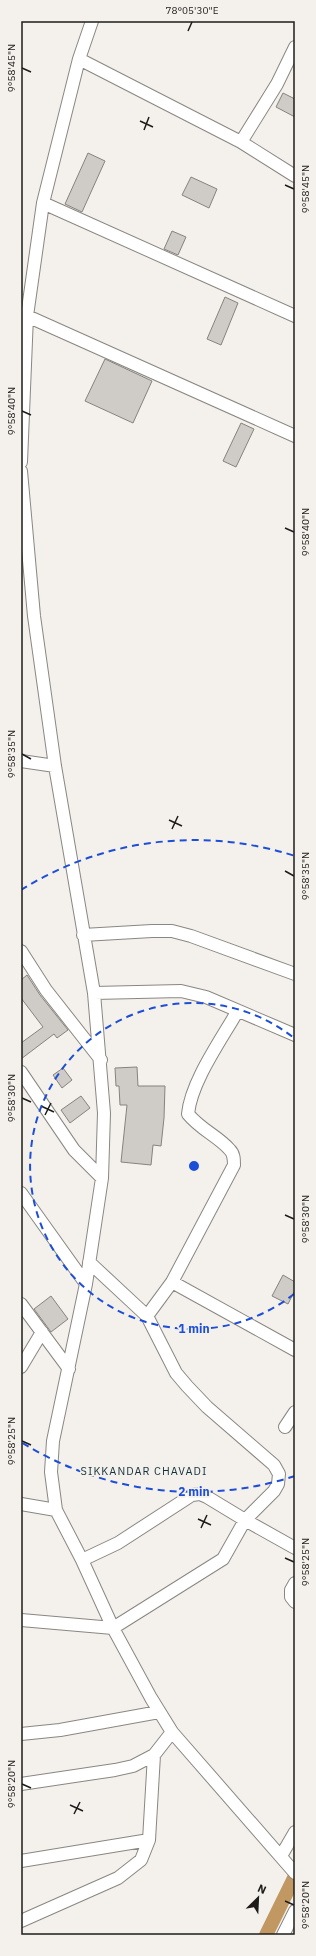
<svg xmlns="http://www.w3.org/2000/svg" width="316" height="1956" viewBox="0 0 316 1956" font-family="'IBM Plex Sans',sans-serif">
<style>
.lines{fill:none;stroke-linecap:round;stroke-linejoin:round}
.canal{stroke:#c19862;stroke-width:14}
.building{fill:#cfccc7;stroke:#86827e}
.street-casing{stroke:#8a8783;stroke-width:14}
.street{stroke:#fff;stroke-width:12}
.ticks{fill:none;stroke:#1d1c1a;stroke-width:1.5}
.ring{fill:none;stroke:#1d4ed8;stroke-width:2;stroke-dasharray:7 5}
.labels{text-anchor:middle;stroke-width:3.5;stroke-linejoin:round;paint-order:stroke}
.neighbourhood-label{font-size:11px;letter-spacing:1px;fill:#14323c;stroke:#f4f1ec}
.centre{fill:#1d4ed8;stroke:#f4f1ec;stroke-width:2}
.ring-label{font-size:12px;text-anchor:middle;font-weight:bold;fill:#1d4ed8;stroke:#f4f1ec;stroke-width:3.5;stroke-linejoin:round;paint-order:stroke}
.neatline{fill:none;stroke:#1d1c1a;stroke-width:1.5}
.ticks-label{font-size:10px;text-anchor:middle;fill:#1d1c1a}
</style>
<rect width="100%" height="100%" fill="#f4f1ec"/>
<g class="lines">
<path class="canal" d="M266,1935L295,1876"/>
</g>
<path class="building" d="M283,93L295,99V117L276,107Z
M88,153L105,161L82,212L65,204Z
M191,177L217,189L209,208L182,195Z
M172,231L186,237L178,255L164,249Z
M225,297L238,303L221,345L207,339Z
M105,359L152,381L133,423L85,401Z
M241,423L254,429L236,467L223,461Z
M27,975L40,995L68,1030L57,1038L54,1034L21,1059V1043L43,1027L21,998V980Z
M137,1067L138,1086H165L164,1118L161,1146L153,1145L151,1165L121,1162L127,1105H120L119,1086H116L115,1068Z
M63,1068L72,1080L62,1088L53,1075Z
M81,1096L90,1108L70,1123L61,1110Z
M283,1275L295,1282V1290L288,1304L272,1296Z
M51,1296L68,1319L51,1332L34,1309Z"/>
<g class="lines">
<g class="street-casing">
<path id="street" d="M79,59L241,142L295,176
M241,142L277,84L295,47
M43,203L295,316
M27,316L295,436
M21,462L27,316L43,203L79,59L92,21
M21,471L34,616L55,766L94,993L104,1113L102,1178L86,1284L53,1441L51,1472L56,1510L82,1560L113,1628L151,1698L172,1732L295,1873
M21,761L55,766
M83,935L152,931H172L191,936L295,974
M21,951L46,990L101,1060
M94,993L181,991L206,997L295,1035
M21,1072L74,1150L102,1178
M21,1193L86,1284
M172,1282L295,1350
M21,1304L69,1369
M147,1316L172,1282L234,1165C234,1159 234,1154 230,1150C218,1136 201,1130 188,1114C191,1082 221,1040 237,1012
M21,1367L42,1332
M285,1427L295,1412
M21,1504L56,1510
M82,1560L118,1543L192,1495L200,1494L207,1497L245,1520L295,1548
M295,1583L291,1590V1597L295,1602
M21,1620L113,1628L223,1559L245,1520L274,1491L278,1484L279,1474L274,1465L207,1407L187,1386L176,1373L147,1316L89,1262
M21,1734L60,1730L159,1712
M21,1784L115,1770L133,1766L154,1755
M281,1856L295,1832
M21,1861L149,1840
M21,1921L118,1878L141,1860L149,1840L154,1755L172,1732
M283,1935L295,1911"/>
</g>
<use href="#street" class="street"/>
</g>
<path class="ticks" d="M188,31L192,22M22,68L31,72M140,121L153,127M144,130L149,117M285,185L294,189M22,411L31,415M285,528L294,532M22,754L31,759M169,820L182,826M172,829L178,816M285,871L294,876M22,1098L31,1102M41,1106L54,1112M45,1115L51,1103M285,1215L294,1219M22,1441L31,1445M198,1519L211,1525M201,1528L207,1515M285,1558L294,1562M22,1784L31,1788M70,1805L83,1811M74,1814L80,1802M285,1901L294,1905"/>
<g class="ring">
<path d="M294 1294A163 163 0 1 1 294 1038"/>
<path d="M295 1476A326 326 0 0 1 21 1442M21 890A326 326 0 0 1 295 856"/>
</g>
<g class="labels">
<g class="neighbourhood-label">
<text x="144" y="1475">SIKKANDAR CHAVADI</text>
</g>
</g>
<circle cx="194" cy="1166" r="6" class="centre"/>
<g class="ring-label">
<text x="194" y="1333">1 min</text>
<text x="194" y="1496">2 min</text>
</g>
<rect width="316" height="1956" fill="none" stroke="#f4f1ec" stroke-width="44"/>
<g transform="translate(258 1898) rotate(24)" stroke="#f4f1ec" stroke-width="3" paint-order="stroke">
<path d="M0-3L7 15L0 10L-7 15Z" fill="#1d1c1a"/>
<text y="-6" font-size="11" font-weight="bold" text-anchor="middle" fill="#1d1c1a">N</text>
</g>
<rect x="22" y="22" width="272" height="1912" class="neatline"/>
<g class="ticks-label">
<text x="192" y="14">78°05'30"E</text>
<text transform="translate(11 68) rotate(-90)" y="4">9°58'45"N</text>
<text transform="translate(305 189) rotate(-90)" y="4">9°58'45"N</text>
<text transform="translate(11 411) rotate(-90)" y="4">9°58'40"N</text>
<text transform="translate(305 532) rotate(-90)" y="4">9°58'40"N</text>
<text transform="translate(11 754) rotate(-90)" y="4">9°58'35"N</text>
<text transform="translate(305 876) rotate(-90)" y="4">9°58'35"N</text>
<text transform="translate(11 1098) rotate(-90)" y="4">9°58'30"N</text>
<text transform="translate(305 1219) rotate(-90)" y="4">9°58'30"N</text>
<text transform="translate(11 1441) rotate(-90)" y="4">9°58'25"N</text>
<text transform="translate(305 1562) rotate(-90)" y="4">9°58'25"N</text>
<text transform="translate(11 1784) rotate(-90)" y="4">9°58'20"N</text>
<text transform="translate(305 1905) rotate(-90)" y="4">9°58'20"N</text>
</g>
</svg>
